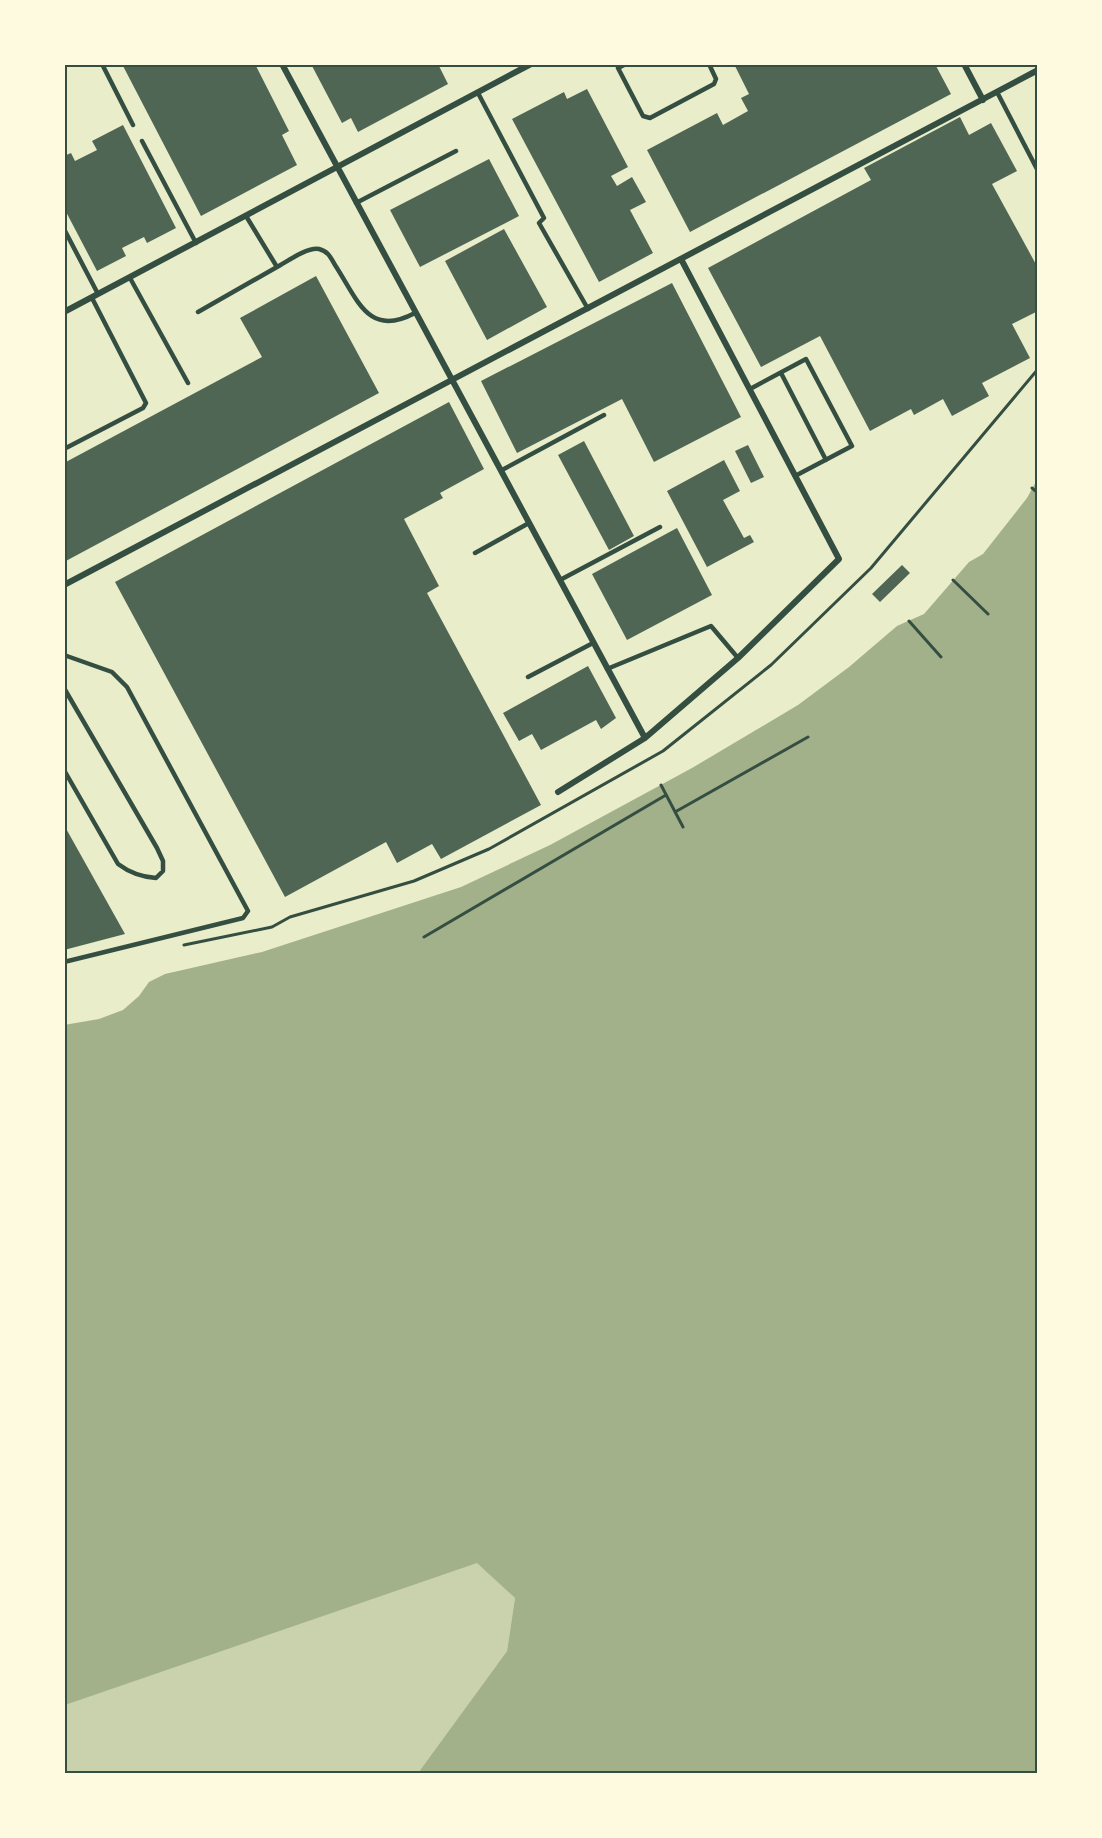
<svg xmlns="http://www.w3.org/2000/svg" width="1102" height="1838" viewBox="0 0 1102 1838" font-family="Roboto,sans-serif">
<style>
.green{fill:#cad2ad}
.water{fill:#a3b18a}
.building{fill:#4f6655}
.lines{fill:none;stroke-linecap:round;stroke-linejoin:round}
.path{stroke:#344e41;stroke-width:3}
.service{stroke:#344e41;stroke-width:4.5}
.minor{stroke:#344e41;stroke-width:6}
.neatline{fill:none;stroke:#344e41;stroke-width:2}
</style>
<rect width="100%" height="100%" fill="#e9edc9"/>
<path class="green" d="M477,1562L515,1598L507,1651L418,1773H65L64,1705Z"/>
<path class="water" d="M1037,480V1773H418L507,1651L515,1598L477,1563L65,1705L64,1025L99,1019L123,1010L139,996L149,982L165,974L262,952L461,887L550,845L692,768L798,705L849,667L897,626L924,614L969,562L983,554L1027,498Z"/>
<path class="building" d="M122,64H255L289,131L282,135L297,165L201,216Z
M311,64H438L448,84L358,132L351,118L342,123Z
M734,64H935L951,94L690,232L647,150L717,113L723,125L748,111L741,98L749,94Z
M587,89L628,167L611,176L617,186L632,177L646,202L630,210L653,253L599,282L512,119L564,92L567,99Z
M960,117L969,135L991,123L1017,171L992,184L1038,268V311L1012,324L1030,358L982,383L989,396L952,416L943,399L914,415L911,409L870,431L820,336L761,367L708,268L871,180L864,168Z
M123,125L176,228L147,243L144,237L122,248L126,256L97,271L64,208V156L71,153L75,161L97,150L92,141Z
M489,159L519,216L420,267L390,210Z
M504,229L547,307L487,340L445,261Z
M316,276L379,393L64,562V463L262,357L240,318Z
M672,283L741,417L654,462L622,399L517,453L481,381Z
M449,402L484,469L440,493L443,498L404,519L439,586L427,593L541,805L441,859L432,844L397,863L386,842L285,897L115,582Z
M584,441L634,536L609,550L558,455Z
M748,445L764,477L751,483L735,451Z
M724,460L740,491L723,500L744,538L750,535L754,542L707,567L667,491Z
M677,528L712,595L627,640L592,574Z
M902,565L910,573L880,602L872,594Z
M588,666L616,718L601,729L596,720L541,750L532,734L519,741L503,713Z
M64,825L125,934L64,950Z"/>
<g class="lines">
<path class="path" d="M1032,488L1038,493
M953,580L988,614
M909,621L941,657
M661,785L683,827
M675,812L808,737
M424,937L666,795
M184,945L272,927L290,917L414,881L489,849L663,751L771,665L871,568L1038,369"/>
<path class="service" d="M102,64L133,125
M626,64L618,68L643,116L650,118L714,84L716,79L709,64
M997,92L1038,171
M478,93L544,218L539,223L588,309
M142,141L196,243
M356,203L456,151
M64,229L98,294
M277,267C288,261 307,247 319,249C328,251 331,258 335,265C358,300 368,338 415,313
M130,278L188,383
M198,312L277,267L246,216
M781,373L826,460
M750,389L806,359L852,446L795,476
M64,449L143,408L146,403L92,298
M502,470L604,415
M475,553L529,523
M560,580L660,527
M64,655L112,672L127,687L248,911L243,918L64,962
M607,669L711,626L738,658
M528,677L593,643
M64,688L157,848L163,861V871L156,878C141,877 130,873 118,864L64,770"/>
<path class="minor" d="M282,64L645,738
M964,64L983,100
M64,312L531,64
M64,585L1038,70
M558,792L645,738L738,658L839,559L681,259"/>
</g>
<rect width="1102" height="1838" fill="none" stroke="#fefae0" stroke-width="132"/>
<rect x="66" y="66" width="970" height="1706" class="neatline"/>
</svg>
